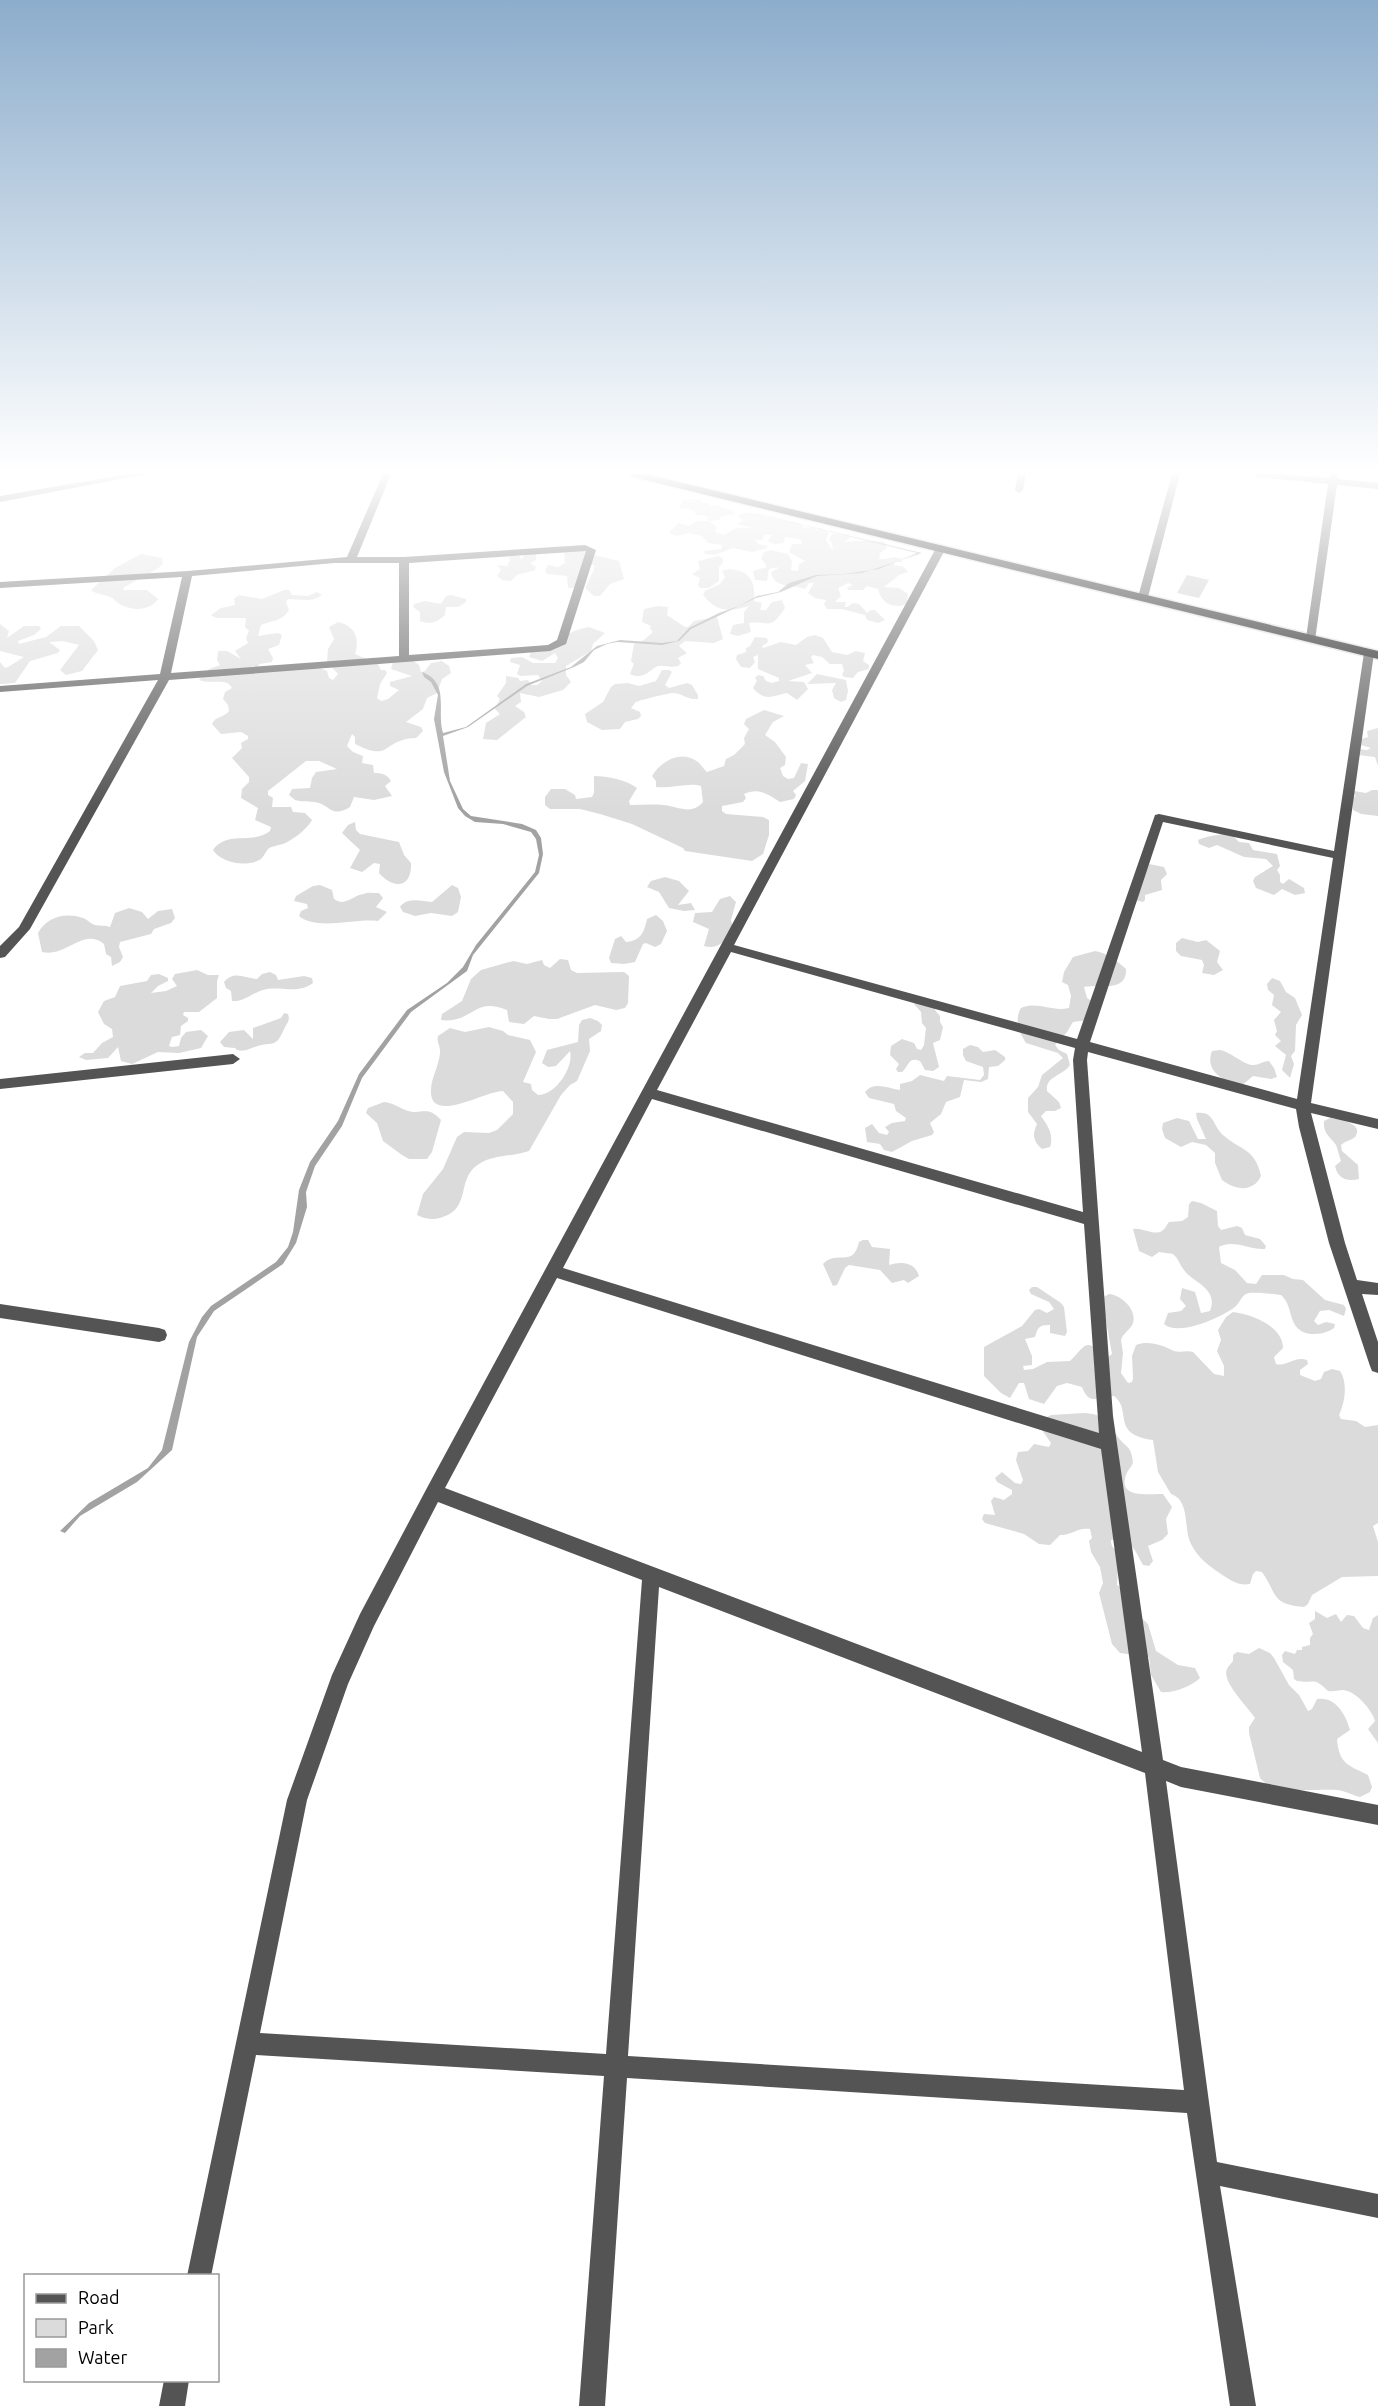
<svg xmlns="http://www.w3.org/2000/svg" width="1378" height="2406" viewBox="0 0 1378 2406" font-family="Ubuntu,sans-serif">
<style>
.green{fill:#dbdbdb}
.water{fill:#a2a2a2}
.building{fill:#c4c4c4}
.lines{fill:none;stroke-linecap:round;stroke-linejoin:round}
.highway-casing{stroke:#dbdbdb;stroke-width:3}
.minor{fill:#545454;fill-rule:evenodd}
.highway{fill:#000;fill-rule:evenodd}
</style>
<rect width="100%" height="100%" fill="#fff"/>
<path class="green" d="M688,499L701,500V503H708L710,507L716,505L733,511L734,514L722,516L718,520L709,521L717,527L715,532L724,535L736,528H752L738,524L743,520L739,517L740,514C753,509 783,521 799,523L804,528L814,527L816,530L821,528L829,533L826,540L833,551L832,543L829,539L832,534L849,535L850,538L845,541L847,542C863,540 869,541 885,542L887,548L880,553L879,559C887,561 897,552 903,562H895L894,565L904,567L908,572L899,575L884,587L899,588L908,594L907,604C893,609 882,604 878,589L867,586L863,590H848L847,588L853,585L848,583L838,588L841,596L835,602H846L845,607H847L853,603L859,604L867,613L871,610H875L885,620L878,623L867,620L865,615L842,609H827L824,604L826,600L815,598L808,593L814,583H809L805,589C792,584 774,589 771,572L780,567L769,569L767,581L755,580L753,571L767,567L761,558L764,552L771,550L788,554L792,561L791,570L798,571L799,564L805,561L789,552L792,544H802L800,539L785,537L784,543L774,544L768,541L772,535L765,534L762,540H755L758,544L767,546V548L752,552L733,548L715,555L705,554L704,551L721,549L722,545L708,543L702,536L690,533L676,536L669,533L678,523L688,526L697,521H708L707,516L696,515L694,511L689,510L690,508L679,509L682,501Z
M583,550L590,554L619,561L624,579L610,584L600,596H594L585,588L594,570V565H588L574,588H568L567,576L547,574L545,571L548,565L558,567L565,563L564,552Z
M536,553V560L530,563L536,567L535,570L517,575L511,581L502,580L497,576L501,570L497,565L507,566L510,560L509,556L519,555L521,560L525,555Z
M141,554L162,558L163,564L157,569L123,588L124,590H147L158,599C149,612 130,611 118,603C112,599 116,599 110,597C103,594 97,595 91,590L115,568Z
M718,556L723,558V563L719,567V581L709,588H700L698,585L700,578L692,574L700,569L698,561Z
M729,569C749,570 756,581 754,601L762,603L760,610H766L772,602L782,600L785,608C769,632 770,620 749,623L751,632L738,636L730,634L733,625L744,623V612L749,606C731,611 718,614 703,595L705,591L720,584L725,577L722,571Z
M284,590H289L292,595L308,596L317,592L322,595C312,603 300,599 288,599L286,602L289,610C281,622 273,620 261,625L258,636L278,633L282,635L279,645L268,649L273,658L272,662L260,664L257,667C279,665 306,662 327,671L329,678L333,680L338,674L327,662L328,649L334,639L329,627L338,622C355,626 360,638 355,654L378,664L381,670H385L387,673L380,684L377,698L381,701L388,699L399,690L390,686V682L412,676L391,669L393,662L412,660L419,665L421,672L425,671L431,663L442,661L449,666L451,673L442,679L437,693L427,698L423,709L406,722L421,727L423,731L416,738C381,739 393,763 355,744V737L352,734L347,746L353,752L363,756L362,763L373,765L374,773C382,773 387,774 391,781L385,786L392,796L374,800L354,797L350,807C330,819 331,804 314,802C308,801 301,802 295,800L289,795L292,789L310,788L312,778L316,772L337,769L319,761H306L268,791V795L273,798L272,807H291L293,812L305,813L312,820C307,829 293,840 283,844C279,845 273,846 269,848C266,851 264,856 261,859C248,868 221,863 213,850C227,830 253,845 270,831L271,827L255,820L258,808L241,798L242,789L249,782V777L232,758L242,748L241,743L248,739V736L241,732L221,734L212,724C215,716 224,718 229,711L228,705L223,699L225,692L232,688C227,677 211,685 199,680L209,669L220,665L217,660L218,651H227L241,659L235,651L248,643L246,638L249,631L245,627L246,618H216L211,615L221,608L235,605L234,599L239,595L262,599Z
M451,595L466,599V602L458,607H446L445,615C438,622 430,625 420,621V612L413,607L414,604L425,601L441,604L446,596Z
M658,606L668,607L667,615L685,627H688L694,621L717,617L723,639L714,643L685,641L679,646L687,653L678,658L681,663L678,666C671,668 665,665 658,666C651,668 644,681 630,674L634,664L631,661L634,644L644,640L653,632L650,629L651,626L642,622L644,609Z
M0,624L9,631L7,638L24,626H39L41,629L34,635L18,641L19,644L46,637L61,626H79L94,641L98,650L82,671L66,675L60,670L79,645L63,641L49,642L60,650L58,653L30,661L15,683L0,684V662L5,668L8,667L24,657L0,651Z
M589,627L605,633L593,644L591,651L566,666V675L571,682L563,690L539,697L520,693L521,702L515,706L524,712L526,717L497,740L483,739L486,723L500,714L495,709L500,699L497,696L506,683V676L518,678L520,681L528,680L531,685H537L542,681L538,675L521,676L517,674L520,665L510,662L511,658L522,657L533,663H555L558,658L555,653L542,661L529,657L532,650C555,647 564,631 589,627Z
M815,635L823,638L832,652L847,655L856,651L865,653L863,661L869,665V669L858,672L853,678L844,677L842,674L844,671L842,664H830L822,657L813,655L811,657L814,663L805,665L812,673L788,681L804,682L808,689L797,700L787,693C772,696 765,702 753,688L757,681L755,678L758,675L763,676L766,681L772,683L779,681V678L758,669V655L753,657L755,662L750,668L741,667L736,659L737,655L746,652V648L750,646L755,637L767,638L768,642L762,646L763,648L781,642L796,645L807,637Z
M662,670H669L672,672L665,685L669,688L687,683L692,685L698,695V699C688,700 683,694 674,693C672,692 640,700 636,702L631,708L640,712L641,716L638,719L625,722L620,729L602,730L587,722L585,714L603,702L611,687L615,684L628,683L639,686L656,681Z
M817,674L846,680L848,691L846,700L841,702L834,698L832,690L836,683L807,684Z
M764,710L784,716L773,722L765,735L775,742L786,757L785,765L780,768L783,776L788,779L794,778L801,763L808,764L805,781L793,791L796,795L794,799L780,802C768,794 758,787 744,794L746,798L743,802L722,806V811L726,814L763,817L769,820V835L763,854L752,861L685,851L683,848L632,824L600,814L580,809H550L545,805V797L551,789H565L575,795L576,799L592,797L594,793V776C607,776 627,780 637,788L629,801L630,805C641,805 652,804 663,805C678,806 691,816 703,802L701,786C689,782 671,789 656,787V781L652,776C661,761 681,749 698,762C702,765 703,769 707,772L724,766L726,759L734,755L745,744L744,738L749,729L744,724L746,719Z
M1378,728V766L1375,757L1358,755L1359,749L1367,750L1371,748L1361,745V739L1368,737L1367,731Z
M1372,790H1378V816L1361,814L1353,810L1352,797L1356,796L1353,794L1354,791L1366,793Z
M355,822L356,830L360,834L399,842L404,855L411,863C412,888 394,890 379,873L380,864L374,863L362,872L350,868L360,850L342,833L348,825Z
M1223,834L1233,836L1239,842L1249,843L1253,850L1277,854L1280,866L1277,870L1280,875V882L1283,884L1289,879L1304,888L1305,893L1295,895L1282,889L1274,895L1256,888L1253,881L1255,877L1273,866L1266,859L1244,857L1217,845L1209,848L1199,844L1198,840C1204,837 1216,835 1223,834Z
M1149,864L1164,867L1167,874L1161,880L1162,890L1145,895V900L1143,902L1135,900Z
M665,877L679,881L689,891L678,905L691,903L695,910L684,911L669,908L659,892L647,887L651,881Z
M320,885L332,890L334,899C345,907 352,896 363,894C368,892 373,893 379,893L383,898L376,907L387,912L378,921C355,918 316,931 299,916L301,911L308,908L307,904L294,901L296,896L313,886Z
M452,885L458,888L461,897L458,912L452,916L431,913L415,916L403,912L400,907C407,897 421,901 432,902Z
M730,896L736,902L731,920L733,928C726,940 720,950 704,946L709,929L693,922L695,913L712,912L720,899Z
M129,908L142,912L148,919L158,911L172,909L175,918L171,923L154,929L151,934L120,942L119,947L123,957L120,962L112,966L111,957L106,954L104,944C83,927 66,958 42,952L38,933C47,917 65,912 83,918C88,920 91,924 95,925C100,926 105,925 110,927L115,913Z
M656,915L663,921L667,931L661,944L655,947L646,943L643,944L635,962L624,964L611,963L609,958L615,939L621,936L626,942C641,941 644,932 647,919Z
M1182,938L1198,942L1206,940L1220,951L1217,962L1223,970L1214,975L1202,973L1204,965L1202,960L1181,956L1176,951V943Z
M1095,951C1107,953 1117,961 1126,969C1127,993 1099,984 1084,987L1087,998L1093,1002L1088,1020L1073,1022L1067,1032L1055,1045L1059,1050L1067,1054L1070,1065C1063,1076 1045,1076 1047,1091L1059,1102L1061,1108L1055,1111H1046L1041,1116C1048,1126 1054,1135 1050,1147L1042,1149C1033,1141 1032,1135 1037,1124L1028,1112V1098L1038,1087L1042,1075L1063,1058L1058,1053L1026,1043C1019,1032 1014,1020 1021,1008C1038,1001 1051,1012 1069,1008L1071,996L1068,985L1062,982L1064,972L1073,957Z
M560,959L568,960L571,970L577,973L624,972L629,976L628,1003L625,1008L616,1010L595,1005L557,1019H549L534,1016L524,1024L509,1022L507,1010C473,996 473,1024 441,1020L442,1014L462,1001L471,979L481,970L513,961L527,964L542,960L544,965L550,968Z
M197,970L208,975H219L217,981V998L199,1012H184L183,1015L188,1018V1021L181,1026L180,1035L172,1037L169,1046L172,1047L179,1046L181,1038L186,1032L201,1030L208,1036L201,1048L179,1053L158,1052L132,1064L121,1061L118,1047L108,1058L86,1060L79,1057L85,1053H93L102,1043L113,1037L112,1029L104,1024L98,1012L104,1001L115,997L120,986L147,981L151,975L159,974L168,978V981L158,986L151,993L166,991L177,986L172,979L175,974Z
M270,972L276,975L278,980L304,976L312,978L313,983C297,995 280,985 263,990C252,993 244,1002 232,1001L231,991L226,988L224,982C234,970 244,978 257,979L262,974Z
M1272,978L1280,981L1286,992L1295,998L1302,1015L1296,1025L1295,1051L1291,1056L1294,1064L1290,1078L1282,1070L1286,1055L1275,1046L1281,1041L1275,1035L1277,1031L1274,1020L1281,1012L1272,1005L1274,995L1268,990L1267,984Z
M924,997L934,1002L935,1010L940,1016V1022L943,1027L940,1040L933,1043L939,1067L933,1071L925,1070L920,1061C908,1056 909,1066 902,1072H898L896,1069L899,1064L890,1055L891,1046L902,1039L914,1043L917,1049L921,1050L924,1045L926,1028L922,1023L921,1012L914,1004L915,1002Z
M284,1013L288,1014C290,1020 288,1022 285,1027C275,1050 275,1040 255,1047C248,1049 245,1052 237,1050L235,1048L224,1047L220,1042L229,1032L244,1030L253,1039V1028L281,1018Z
M590,1018L598,1021L602,1025L601,1031L589,1039L590,1051L577,1081L570,1085L561,1095L529,1151C512,1157 495,1154 479,1164C455,1179 473,1209 440,1218C432,1220 425,1219 417,1215L423,1194L443,1169L457,1137L464,1132L489,1133L497,1130L513,1114V1102L503,1091C487,1090 429,1126 431,1090C431,1078 439,1066 440,1053C441,1046 436,1043 438,1036L450,1028L465,1032L489,1027L503,1031L508,1035L530,1040L536,1052L523,1082L531,1084L532,1090L538,1095C555,1095 574,1068 570,1051L556,1066L548,1067L542,1063L547,1050L578,1042L579,1025L582,1020Z
M970,1045L978,1047L983,1052L995,1050L1005,1057V1060L998,1066L989,1067L988,1079L981,1082L964,1080L960,1097L946,1102L941,1114L930,1123L934,1132L932,1135L912,1141L892,1152L884,1150L880,1144L867,1142L865,1128L872,1124L879,1133L887,1135L889,1132L885,1127L892,1123L905,1121L906,1118L896,1111L894,1104L869,1098L865,1092C874,1081 887,1088 900,1090V1084L912,1081L920,1075L944,1081L947,1076L980,1080L984,1075L983,1067L966,1061L963,1055V1049Z
M1220,1050C1231,1052 1245,1066 1254,1065C1259,1065 1263,1061 1269,1061L1274,1068L1277,1077L1271,1079L1253,1076L1241,1086C1225,1082 1204,1072 1212,1051Z
M384,1102C394,1103 399,1108 408,1111C422,1115 427,1105 441,1120L432,1152L427,1159H409L402,1155L383,1141L377,1123L366,1113L368,1108Z
M1196,1113C1214,1110 1213,1126 1223,1135C1241,1151 1255,1148 1261,1176C1253,1193 1235,1190 1222,1180L1215,1163V1153L1206,1145L1192,1142L1181,1147L1165,1138L1162,1129L1163,1123L1177,1118L1189,1121L1198,1139H1206L1197,1119Z
M1330,1118C1338,1119 1365,1123 1355,1137C1352,1140 1345,1141 1341,1145L1342,1151L1358,1165L1359,1179C1347,1182 1338,1179 1335,1166L1341,1161C1339,1156 1338,1150 1336,1145C1330,1136 1323,1134 1324,1121Z
M1192,1201L1201,1203L1217,1211L1218,1226L1221,1230L1237,1226L1242,1228L1245,1235L1260,1239L1266,1246L1265,1249C1249,1250 1234,1239 1219,1247L1221,1263L1235,1270L1247,1283L1256,1284L1262,1275H1284L1293,1279L1303,1280L1325,1300L1344,1305L1346,1309L1344,1316L1329,1310L1320,1311L1314,1321L1318,1325L1326,1322L1335,1324L1334,1328C1327,1333 1320,1334 1311,1334C1286,1331 1295,1307 1281,1295C1277,1294 1251,1292 1249,1293C1242,1294 1241,1301 1236,1306C1223,1317 1178,1337 1164,1324L1168,1313L1181,1311L1186,1306L1180,1299L1182,1288L1195,1292L1201,1313L1210,1311C1219,1288 1193,1283 1184,1270C1179,1264 1179,1259 1173,1254L1159,1252L1152,1257L1139,1251L1133,1229C1142,1227 1156,1237 1163,1230C1166,1228 1167,1224 1169,1222L1182,1221L1188,1217L1189,1204Z
M863,1240H868L872,1247L890,1249L889,1265C901,1261 915,1262 919,1276L908,1283L904,1280L892,1283L880,1270L849,1265L845,1268L837,1285L833,1286L823,1264C837,1249 853,1269 859,1242Z
M1032,1287H1037L1061,1303L1064,1307L1067,1332L1065,1336L1050,1333V1325C1038,1325 1038,1328 1035,1337L1025,1339L1032,1356V1365L1023,1366L1024,1370L1033,1369L1047,1362L1070,1361C1088,1343 1084,1338 1108,1357L1112,1354L1102,1298L1109,1294C1121,1295 1137,1309 1133,1323C1131,1329 1123,1333 1121,1340L1123,1353L1121,1373L1128,1383L1132,1382L1133,1378L1132,1356L1136,1345C1149,1340 1162,1345 1174,1351C1180,1353 1187,1350 1193,1352L1214,1374L1224,1376V1366L1217,1351L1221,1340L1218,1330L1226,1317L1233,1312C1251,1314 1283,1326 1283,1348L1274,1357L1276,1364C1287,1367 1294,1356 1307,1360L1308,1364L1300,1370V1375L1315,1381L1321,1379L1324,1372L1332,1369L1340,1371C1348,1383 1345,1402 1339,1415L1341,1419L1356,1421L1365,1427L1378,1425V1523L1373,1526L1378,1542V1576L1342,1577L1312,1595L1308,1604L1304,1607C1271,1604 1278,1595 1262,1572L1256,1571L1253,1574L1250,1584C1240,1586 1231,1581 1224,1576C1210,1567 1198,1558 1191,1544C1183,1529 1191,1501 1171,1494L1158,1472L1153,1440C1110,1434 1133,1411 1114,1396C1097,1396 1090,1407 1082,1387L1067,1383L1057,1386L1044,1404L1029,1399L1024,1383H1019L1010,1398L1001,1393L984,1376V1347L1022,1326L1035,1310L1039,1309L1047,1313L1054,1309L1049,1302L1031,1294L1029,1290Z
M1084,1413C1104,1414 1107,1422 1118,1437C1126,1448 1131,1445 1133,1462C1132,1467 1128,1469 1126,1475C1117,1500 1152,1493 1163,1494L1172,1507L1166,1519L1168,1534L1162,1540L1148,1546L1153,1561L1149,1566L1143,1565C1135,1551 1132,1538 1111,1540C1111,1546 1113,1549 1119,1551L1117,1585L1122,1588L1134,1611L1148,1624L1156,1651L1178,1665L1195,1668L1200,1678C1192,1686 1172,1694 1161,1692L1151,1675L1149,1657L1120,1653L1112,1644L1099,1593L1103,1583L1100,1567L1091,1552L1089,1541L1092,1538L1090,1529C1077,1527 1071,1536 1060,1535L1050,1545L1039,1544L1024,1534L985,1523L982,1519L984,1514L995,1515L991,1501L994,1497L1004,1500L1012,1494V1490L997,1482L995,1478L1002,1472L1015,1483L1021,1484L1023,1480L1016,1460L1018,1452L1028,1451L1034,1444L1049,1447L1051,1443L1042,1430L1047,1417L1051,1415Z
M1315,1611L1327,1618L1336,1614L1341,1622L1347,1615L1354,1616L1363,1628L1369,1630L1373,1618L1378,1615V1743L1368,1729L1375,1721C1372,1710 1356,1691 1343,1690C1338,1690 1334,1692 1328,1691C1313,1676 1315,1684 1297,1681L1294,1679L1293,1670L1283,1662L1282,1655L1285,1651L1295,1654L1297,1650H1302V1647L1310,1645V1638L1313,1634L1309,1623L1315,1619Z
M1259,1648L1270,1653L1274,1658L1289,1685L1299,1695L1308,1711L1312,1709L1317,1699C1335,1696 1346,1714 1350,1730L1337,1739C1339,1764 1348,1765 1368,1775L1372,1787L1370,1792L1360,1797C1352,1795 1346,1791 1337,1790C1316,1788 1275,1796 1260,1778L1249,1733V1727L1255,1718C1248,1707 1221,1681 1227,1669C1228,1666 1231,1664 1233,1661V1655L1237,1652L1249,1654Z"/>
<path class="water" d="M762,515L922,553L862,573L817,576L781,592L756,598L691,629L679,641L662,645L617,642L607,644L594,650L584,662L574,667L527,686L468,727L443,736L450,781L463,809L471,816L522,824L536,830L541,838L543,854L539,873L473,955L467,971L411,1012L362,1078L342,1126L315,1166L306,1192L307,1207L296,1243L283,1264L214,1311L197,1337L172,1450L137,1482L80,1516L65,1533L60,1531L89,1503L148,1468L162,1450L189,1342L202,1317L211,1306L276,1262L288,1247L293,1232L299,1190L310,1162L338,1121L359,1074L407,1010L447,983L463,967L476,945L535,872L539,855L536,839L531,832L503,824L475,822L465,816L458,808L444,772L434,719L438,695L431,682L424,677L422,672C451,683 436,711 443,733L466,727L526,684L571,667L597,646L620,640L662,643L677,641L689,628L719,613L739,606L757,596L778,592L789,583L816,575L844,574L879,569L917,553Z"/>
<path class="building" d="M1187,575L1209,580L1199,598L1177,593Z"/>
<g class="lines">
<g class="highway-casing">
<path id="highway" d="M628,474H646L1378,651V659L633,477Z"/>
</g>
<path class="minor" d="M128,474H147L0,502V496Z
M383,474H391L357,557H404L585,545L596,550L566,644L550,651L169,680L30,929L5,957L0,958V946L19,927L158,680L0,692V686L160,674L182,577L0,588V582L188,571L347,557ZM586,551L557,640L548,645L409,655V563ZM334,563H399V656L171,673L192,576Z
M1018,474H1026L1023,490L1019,493L1015,490Z
M1172,474H1180L1148,597L1143,600L1138,597Z
M1253,474H1284L1329,478L1330,474H1338V479L1378,483V489L1337,485L1315,640L1306,638L1328,484L1257,477Z
M941,545L946,548L734,945L1077,1039L1155,815L1159,814L1334,851L1364,653L1369,650L1374,653L1311,1103L1378,1119V1129L1311,1113L1345,1243L1357,1280L1378,1283V1295L1362,1294L1378,1342V1373L1372,1371L1370,1366L1329,1243L1299,1127L1296,1109L1088,1052L1087,1060L1113,1416L1163,1760L1181,1767L1378,1805V1825L1181,1787L1166,1781L1217,2162L1378,2194V2218L1220,2186L1256,2406H1230L1187,2113L627,2078L605,2406H579L604,2076L256,2055L211,2276H187L287,1800L332,1675L360,1614L428,1486L936,548ZM1163,822L1333,858L1297,1099L1090,1042ZM731,952L1075,1048L1073,1060L1083,1212L657,1090ZM652,1099L1084,1224L1099,1433L563,1268ZM557,1278L1101,1449L1142,1752L445,1488ZM438,1502L642,1580L606,2054L260,2033L307,1800L348,1684L374,1626ZM659,1587L1145,1773L1184,2090L628,2056Z
M233,1054L240,1059L233,1064L0,1089V1079Z
M0,1304L159,1328L165,1330L167,1335L165,1340L159,1342L0,1318Z
M164,2380H189L185,2406H159Z"/>
<use href="#highway" class="highway"/>
</g>
<linearGradient id="sky" x2="0" y2="1"><stop stop-color="#8cadcc"/><stop offset="0.58" stop-color="#fff"/><stop offset="1" stop-color="#fff" stop-opacity="0"/></linearGradient>
<rect width="1378" height="811" fill="url(#sky)"/>
<rect x="24" y="2274" width="195" height="108" fill="#ffffff" stroke="#999999" stroke-width="1.5"/>
<rect x="36" y="2294" width="30" height="9" fill="#545454" stroke="#999999" stroke-width="1.5"/>
<text x="78" y="2304" font-size="18" fill="#000000">Road</text>
<rect x="36" y="2319" width="30" height="18" fill="#dbdbdb" stroke="#999999" stroke-width="1.5"/>
<text x="78" y="2334" font-size="18" fill="#000000">Park</text>
<rect x="36" y="2349" width="30" height="18" fill="#a2a2a2" stroke="#999999" stroke-width="1.5"/>
<text x="78" y="2364" font-size="18" fill="#000000">Water</text>
</svg>
